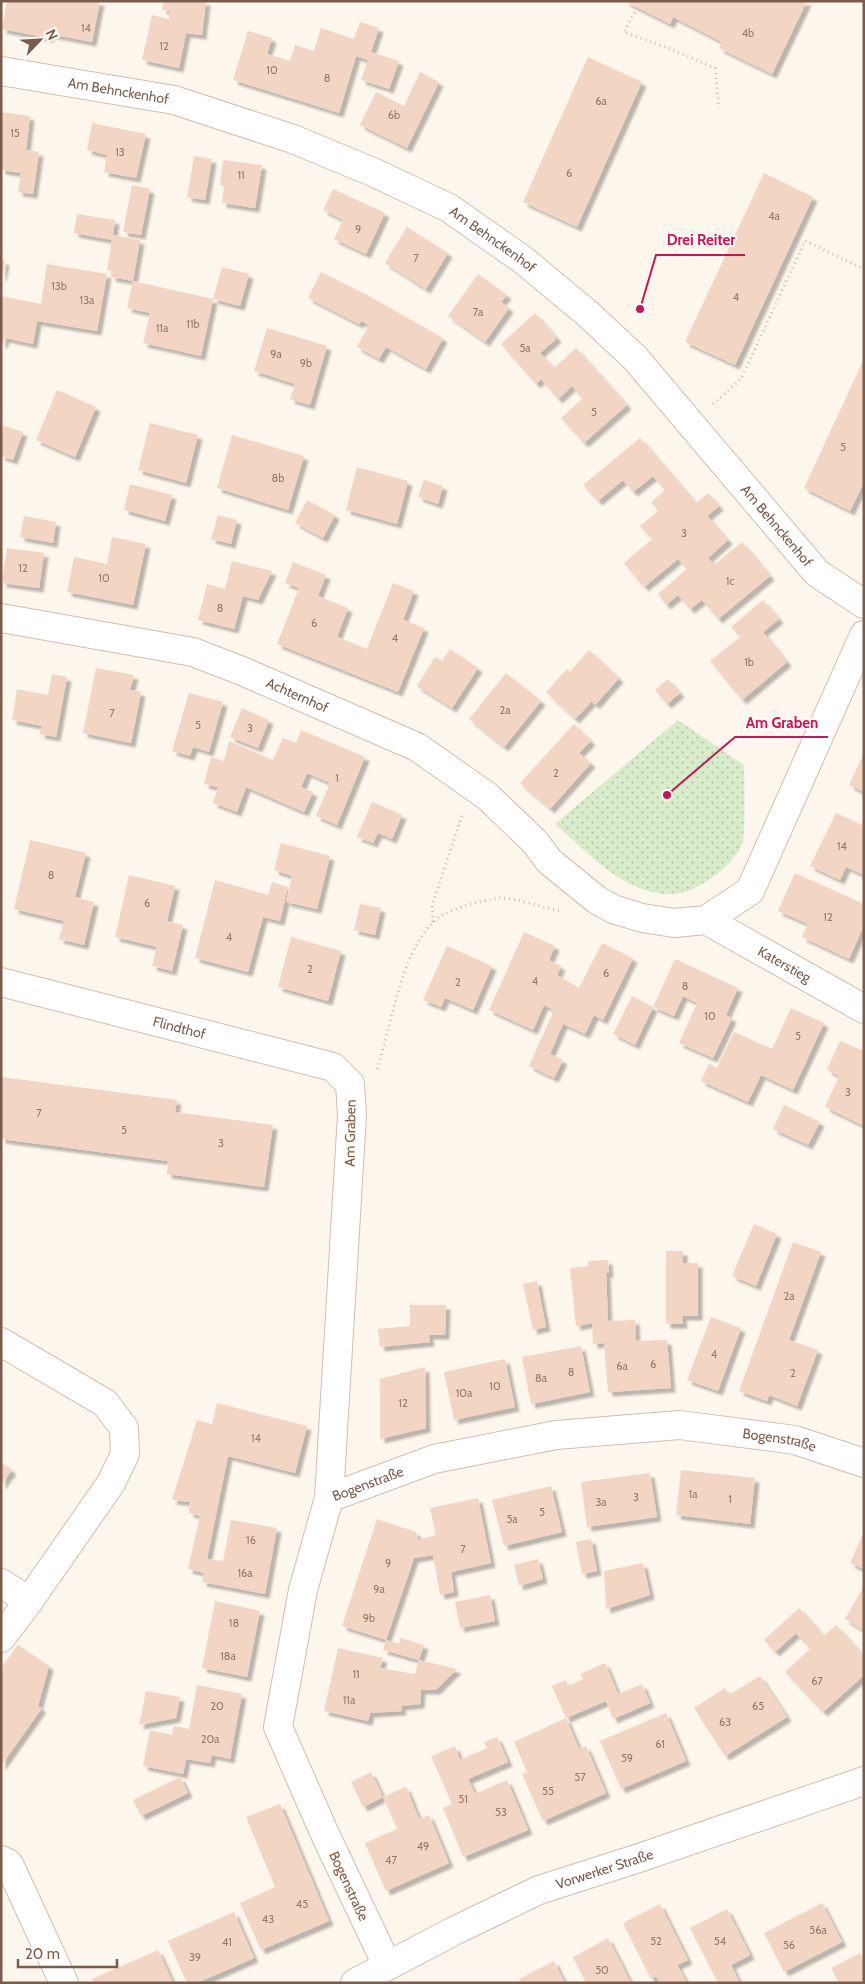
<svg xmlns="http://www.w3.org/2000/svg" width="865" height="1984" viewBox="0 0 865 1984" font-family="Cabin,sans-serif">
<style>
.grass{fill:url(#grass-dots)}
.building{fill:#f3d5c3;filter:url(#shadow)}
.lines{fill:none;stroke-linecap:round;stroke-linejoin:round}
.minor-casing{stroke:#d1beb0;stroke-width:30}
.path{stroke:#d9b8a5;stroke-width:3;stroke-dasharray:1 4;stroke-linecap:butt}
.minor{stroke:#fff;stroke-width:28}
.labels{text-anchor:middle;stroke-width:4;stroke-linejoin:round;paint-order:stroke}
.number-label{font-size:11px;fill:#987a6a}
.street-label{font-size:14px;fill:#7a5c4d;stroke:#fffaf3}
.leader{fill:none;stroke:#c2185b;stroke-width:2}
.callout-dot{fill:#c2185b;stroke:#fffaf3;stroke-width:2}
.callout-label{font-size:15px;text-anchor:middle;font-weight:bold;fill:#c2185b;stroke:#fffaf3;stroke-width:4;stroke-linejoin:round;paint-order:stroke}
</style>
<defs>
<pattern id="grass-dots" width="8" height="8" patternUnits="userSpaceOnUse" patternTransform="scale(1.25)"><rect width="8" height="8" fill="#d8ecc9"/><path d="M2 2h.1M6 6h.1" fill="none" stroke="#b4c2a5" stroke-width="1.8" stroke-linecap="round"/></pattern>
<filter id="shadow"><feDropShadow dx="4.5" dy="4.5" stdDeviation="1" flood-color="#0004"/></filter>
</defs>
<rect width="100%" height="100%" fill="#fdf6ec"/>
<path class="grass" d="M678,720L744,765C744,778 746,836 742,844C735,860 720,874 705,882C700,885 694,889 688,891C636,907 590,855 555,824Z"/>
<path class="building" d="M7,1H100L92,42L50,34L49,38L2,29Z
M164,1H206L202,35L186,33L179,68L142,60L152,15L169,19V11L162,10Z
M624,1H807L772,74L719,48L722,42L673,17L670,24Z
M360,22L379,28L371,52L399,61L389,89L361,80L368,60L356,56L339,113L233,80L248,31L272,38L267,54L290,61L295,45L314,51L321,28L354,39Z
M588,57L642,82L577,227L523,202Z
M420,72L439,82L407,148L360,125L376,92L404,106Z
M1,112L30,116L26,150L39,152L33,194L18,192L21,173L1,170Z
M92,123L146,134L136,178L104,172L107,155L87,150Z
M194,156L212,159L205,200L187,197Z
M223,160L262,165L255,208L222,203L224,186L220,185Z
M764,173L813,197L735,365L685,342Z
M132,185L150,189L141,235L123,232Z
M333,189L385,213L366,254L334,239L343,220L323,210Z
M77,214L115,220L113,235L140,240L133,281L111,277L112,271L107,270L112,240L74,233Z
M407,227L448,253L426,289L385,263Z
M1,260L5,261L2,277H1Z
M47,264L107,274L97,331L37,321L33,344L5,338L3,344H1V296L41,304Z
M222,267L249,274L240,306L213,299L201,356L143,343L150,313L127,308L133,281L213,299Z
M321,272L367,295L443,338L426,369L386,347L379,359L357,347L369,325L361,321L359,324L308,298Z
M478,274L507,295L501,302L509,308L485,342L448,316Z
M535,313L557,338L540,353L554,368L576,348L627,405L584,443L561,418L582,399L572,386L558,399L541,379L536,384L501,344Z
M267,328L327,346L310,405L290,399L295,384L254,371Z
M864,359V482L850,511L804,488Z
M57,390L96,407L75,457L36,440Z
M150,423L198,435L186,483L138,470Z
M1,425L23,432L13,460L1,456Z
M232,435L304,456L288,510L217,488Z
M640,438L696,503L708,493L719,506L707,516L728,540L708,558L714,565L742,542L770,576L718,619L702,600L690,609L678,595L666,605L658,594L687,569L678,559L644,587L624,563L652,539L640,526L658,511L651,502L665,490L653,476L633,492L623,480L598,501L583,485Z
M357,467L408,481L397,524L346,510Z
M424,480L443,486L438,504L418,497Z
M130,484L172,495L165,521L124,510Z
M307,500L335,515L323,538L295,523Z
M218,515L237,520L231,544L211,539Z
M24,516L56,522L53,543L20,537Z
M112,537L146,544L133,605L67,592L74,557L107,564Z
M7,548L44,553L39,588L2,583Z
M232,561L272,571L258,600L243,596L234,629L198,620L207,584L225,589Z
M293,562L326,575L318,596L348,608L337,637L367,649L393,583L414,591L403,620L424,628L398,692L277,644L299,588L285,583Z
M763,600L779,619L763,632L787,662L742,700L710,661L740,637L731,627Z
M450,649L478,668L452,708L417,686L435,657L442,661Z
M589,650L619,678L595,705L592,701L575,719L546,692L567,669L570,672Z
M96,668L134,675L130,690L141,692L131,743L83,733Z
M506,673L541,701L504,747L469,719Z
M52,674L67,677L56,737L40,734L42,726L12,720L17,689L48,695Z
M668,679L680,693L667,704L655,690Z
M189,693L223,702L209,752L193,747L190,756L172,751Z
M242,708L269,720L258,748L230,737Z
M574,724L591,741L579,753L591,763L550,809L520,783Z
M301,730L365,757L337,825L316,816L330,783L307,773L301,787L313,792L304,812L246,787L237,812L213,803L218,787L204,784L211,757L224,761L229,741L273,760L283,738L296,743Z
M864,753V792L849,785Z
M372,802L402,815L392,839L378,833L373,843L357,837Z
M836,813L864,826V875L846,867L840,880L810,866Z
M30,840L86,853L75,897L94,902L84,945L59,939L64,921L14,909Z
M281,843L330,856L317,909L286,902L292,876L274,870Z
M795,873L864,904V925L849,959L802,937L808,924L778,911Z
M129,875L175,886L167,921L183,925L172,971L152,966L157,947L115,937Z
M215,880L268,895L272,882L288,887L280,921L263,917L248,972L195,958Z
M360,904L381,908L375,935L354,930Z
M524,932L555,946L549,960L561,966L557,975L579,988L602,943L633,958L603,1020L594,1015L585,1034L563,1024L550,1054L563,1060L554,1078L529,1066L554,1010L544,1005L533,1030L489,1010Z
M291,937L341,951L328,1001L278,987Z
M447,946L492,966L473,1010L445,998L441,1007L423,1000Z
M675,959L738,988L726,1015L732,1018L713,1058L679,1043L697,1003L683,996L674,1016L653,1007L635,1045L613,1034L632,996L653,1007Z
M791,1008L824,1023L793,1090L761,1075L748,1102L701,1081L709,1064L717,1068L734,1032L772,1049Z
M840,1041L864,1051V1126L825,1107L839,1076L827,1070Z
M1,1077L177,1100L175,1112L273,1125L264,1187L167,1174L168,1161L1,1139Z
M784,1105L820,1122L808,1145L773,1129Z
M754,1224L777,1234L756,1286L732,1276Z
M793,1242L821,1252L789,1340L818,1350L797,1406L769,1395L767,1401L739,1391Z
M666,1251H683V1263H698V1316H682L683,1324H666Z
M608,1260L609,1273H606L608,1321L635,1320L636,1341L667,1340L671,1388L608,1392L604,1343L593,1344L592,1323L576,1326L570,1268L588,1266V1261Z
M537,1281L546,1327L533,1330L523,1284Z
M410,1305H446L445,1335H429L430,1342L380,1347L378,1329L410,1326Z
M711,1317L741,1328L718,1391L687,1380Z
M581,1346L590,1392L531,1404L522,1357Z
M505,1359L515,1407L454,1420L444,1372Z
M425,1367L426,1428L380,1439V1379Z
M217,1403L307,1426L295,1473L228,1456L207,1559L223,1561L231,1520L277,1528L265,1594L202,1582L204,1573L188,1569L200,1516L189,1513L190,1502L172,1500L197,1420L212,1424Z
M1,1462L12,1470L1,1485Z
M681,1470L755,1478L750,1524L676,1515Z
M650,1473L657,1517L587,1527L581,1482Z
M551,1486L562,1532L504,1546L492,1500Z
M478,1498L491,1563L451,1572L454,1592L440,1595L433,1555L414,1558L386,1640L342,1626L377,1519L416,1532L418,1540L436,1535L430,1508Z
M864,1532V1569L850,1563Z
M591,1539L597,1571L582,1574L576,1542Z
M538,1559L543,1579L519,1586L514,1565Z
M643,1563L650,1595L606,1609L604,1571Z
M864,1586V1631L845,1619Z
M490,1595L495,1621L460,1628L455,1602Z
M215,1601L260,1611L247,1677L202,1668Z
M799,1608L824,1636L836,1625L864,1656V1675L823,1712L785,1672L810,1649L796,1633L775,1652L764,1640Z
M401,1638L424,1645L419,1660L383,1650L386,1640L399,1644Z
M18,1645L49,1666L38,1706L42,1708L1,1766V1668Z
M338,1648L383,1658L380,1668L415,1674L419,1660L457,1669L436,1690H421L420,1704L401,1706L402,1711L370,1713L368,1721L324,1711Z
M605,1663L618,1694L642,1684L650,1703L613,1719L606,1701L566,1718L552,1686L566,1680L568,1686L583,1679L580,1674Z
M760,1676L787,1717L725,1756L694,1708L725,1688L729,1695Z
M197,1685L242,1694L230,1759L212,1755L210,1763L186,1759L183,1774L143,1766L150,1730L172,1735L174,1726L189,1729Z
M146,1691L180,1697L176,1718L139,1725Z
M666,1713L686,1761L621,1789L600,1741Z
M566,1718L579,1749L586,1746L606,1793L543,1821L522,1774L527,1772L514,1742Z
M497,1737L508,1762L468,1779L475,1794L507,1780L528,1830L463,1857L443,1808L452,1804L431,1756L455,1746L460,1760L487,1748L484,1742Z
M371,1772L383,1797L363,1807L351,1782Z
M180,1777L188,1793L141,1816L133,1800Z
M406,1787L419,1819L429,1815L449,1863L386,1891L365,1843L397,1829L383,1797Z
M280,1804L329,1921L261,1950L240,1903L275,1887L246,1817Z
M822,1903L842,1942L784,1972L764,1933Z
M660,1904L688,1960L677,1965L686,1981L683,1983H656L659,1981L656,1976L651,1979L623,1923Z
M727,1909L750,1955L731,1965L740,1983H718L690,1928Z
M234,1912L254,1958L197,1983H187L168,1941Z
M608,1938L631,1983H586L573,1957Z
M158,1950L173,1983H93L92,1979Z
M860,1953L864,1960V1983H839L831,1968Z
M554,1961L565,1983H521L519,1979Z"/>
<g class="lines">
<g class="minor-casing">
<g id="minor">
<path id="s1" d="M1,71L174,100L293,139L375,173L449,208L523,260L588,314L635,358L817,573L864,604"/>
<path id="s2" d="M1,618L193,652L242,671L417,747L487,796L535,842L549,861L597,900L613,909L642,918L674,923L706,920L750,891L864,635"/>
<path id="s3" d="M706,920L864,1009"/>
<path id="s4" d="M1,982L333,1067L350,1084L352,1115L329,1498"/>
<path d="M1,1342L105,1403L124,1428L125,1454L111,1483L29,1601"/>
<path d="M1,1583L29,1601L1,1638"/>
<path d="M1,1860L9,1864L64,1983"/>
<path id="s5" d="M387,1965L324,1832L278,1727L303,1590L329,1498L434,1459L556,1435L680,1425L795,1440L864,1463"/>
<path id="s6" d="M355,1983L454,1931L539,1890L639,1858L864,1781"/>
</g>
</g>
<path class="path" d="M637,8L624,32L673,50L715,68L719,108
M713,404L741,379L805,241L864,269
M433,922L432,906L462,815
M377,1069C392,1025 400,957 432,923C444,910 482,900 499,898C512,897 545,908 559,911"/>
<use href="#minor" class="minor"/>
</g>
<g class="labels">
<g class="number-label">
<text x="86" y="32">14</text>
<text x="748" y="37">4b</text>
<text x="164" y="50">12</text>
<text x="272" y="74">10</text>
<text x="327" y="82">8</text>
<text x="601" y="105">6a</text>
<text x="394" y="119">6b</text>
<text x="15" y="137">15</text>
<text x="120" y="156">13</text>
<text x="569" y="177">6</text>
<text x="241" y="179">11</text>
<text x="774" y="220">4a</text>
<text x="358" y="233">9</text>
<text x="416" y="262">7</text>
<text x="59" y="290">13b</text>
<text x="736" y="301">4</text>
<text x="87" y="304">13a</text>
<text x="478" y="316">7a</text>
<text x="193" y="328">11b</text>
<text x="162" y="332">11a</text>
<text x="525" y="352">5a</text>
<text x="276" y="358">9a</text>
<text x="306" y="367">9b</text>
<text x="594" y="416">5</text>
<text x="843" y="451">5</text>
<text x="278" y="482">8b</text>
<text x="684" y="537">3</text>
<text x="23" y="572">12</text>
<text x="104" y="582">10</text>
<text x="730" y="585">1c</text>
<text x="220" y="612">8</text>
<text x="314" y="627">6</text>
<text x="395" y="642">4</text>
<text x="749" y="666">1b</text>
<text x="505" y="714">2a</text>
<text x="112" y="717">7</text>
<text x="198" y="729">5</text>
<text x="250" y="732">3</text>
<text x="556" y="777">2</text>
<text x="337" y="782">1</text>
<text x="842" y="850">14</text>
<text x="51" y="879">8</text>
<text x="147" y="907">6</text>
<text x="828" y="921">12</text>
<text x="229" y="941">4</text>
<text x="310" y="973">2</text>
<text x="606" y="977">6</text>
<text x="535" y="985">4</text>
<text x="458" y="986">2</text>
<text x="685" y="990">8</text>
<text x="710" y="1020">10</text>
<text x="798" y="1040">5</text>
<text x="848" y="1096">3</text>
<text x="39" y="1117">7</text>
<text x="124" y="1134">5</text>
<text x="221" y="1147">3</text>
<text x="789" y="1300">2a</text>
<text x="714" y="1358">4</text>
<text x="653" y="1368">6</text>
<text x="622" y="1370">6a</text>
<text x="571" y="1376">8</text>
<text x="793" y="1377">2</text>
<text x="541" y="1382">8a</text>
<text x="495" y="1390">10</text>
<text x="464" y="1397">10a</text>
<text x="403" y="1407">12</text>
<text x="256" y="1442">14</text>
<text x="693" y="1498">1a</text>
<text x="636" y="1501">3</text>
<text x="730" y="1503">1</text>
<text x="601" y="1506">3a</text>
<text x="542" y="1516">5</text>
<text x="512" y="1523">5a</text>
<text x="251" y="1544">16</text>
<text x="463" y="1553">7</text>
<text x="388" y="1567">9</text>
<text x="245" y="1577">16a</text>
<text x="379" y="1593">9a</text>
<text x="369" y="1622">9b</text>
<text x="234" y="1627">18</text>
<text x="228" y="1660">18a</text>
<text x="356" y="1678">11</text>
<text x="817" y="1685">67</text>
<text x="349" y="1704">11a</text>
<text x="217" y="1710">20</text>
<text x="758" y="1710">65</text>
<text x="725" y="1726">63</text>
<text x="210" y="1743">20a</text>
<text x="660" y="1748">61</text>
<text x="627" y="1762">59</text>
<text x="580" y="1781">57</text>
<text x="548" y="1795">55</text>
<text x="463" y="1803">51</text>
<text x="501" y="1816">53</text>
<text x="423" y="1850">49</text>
<text x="391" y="1864">47</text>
<text x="302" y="1908">45</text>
<text x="268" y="1923">43</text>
<text x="818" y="1934">56a</text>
<text x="656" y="1945">52</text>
<text x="720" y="1945">54</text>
<text x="227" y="1946">41</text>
<text x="789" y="1949">56</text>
<text x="195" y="1961">39</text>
<text x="602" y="1974">50</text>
</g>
<g class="street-label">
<text dy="5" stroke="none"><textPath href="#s1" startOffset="119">Am Behnckenhof</textPath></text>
<text dy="5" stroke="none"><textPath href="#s1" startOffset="525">Am Behnckenhof</textPath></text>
<text dy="5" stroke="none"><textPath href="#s1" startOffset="930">Am Behnckenhof</textPath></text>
<text dy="5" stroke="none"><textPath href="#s2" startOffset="308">Achternhof</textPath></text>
<text dy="5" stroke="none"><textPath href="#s3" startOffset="90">Katerstieg</textPath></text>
<text dy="5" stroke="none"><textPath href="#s4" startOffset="184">Flindthof</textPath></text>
<text transform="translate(350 1133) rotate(-89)" y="5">Am Graben</text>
<text dy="5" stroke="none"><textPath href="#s5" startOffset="958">Bogenstraße</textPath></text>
<text dy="5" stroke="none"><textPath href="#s5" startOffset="538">Bogenstraße</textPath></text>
<text dy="5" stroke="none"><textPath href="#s6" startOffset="275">Vorwerker Straße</textPath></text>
<text transform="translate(349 1886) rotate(65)" y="5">Bogenstraße</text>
</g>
</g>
<path class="leader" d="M640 309L656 255H745M667 795L735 737H828"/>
<g class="callout-dot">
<circle cx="640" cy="309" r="5"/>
<circle cx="667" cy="795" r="5"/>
</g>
<g class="callout-label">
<text x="701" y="245">Drei Reiter</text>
<text x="782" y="728">Am Graben</text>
</g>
<rect width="865" height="1984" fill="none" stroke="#7a5c4d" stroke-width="5"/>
<g transform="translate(40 40) rotate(65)" stroke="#fffaf3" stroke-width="4" paint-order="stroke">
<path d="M0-4L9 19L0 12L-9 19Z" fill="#7a5c4d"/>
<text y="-8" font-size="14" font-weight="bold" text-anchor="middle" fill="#7a5c4d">N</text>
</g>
<path d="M18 1959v8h99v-8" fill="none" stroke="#7a5c4d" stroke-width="2.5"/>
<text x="25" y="1959" font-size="15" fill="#7a5c4d" stroke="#fffaf3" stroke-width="4" paint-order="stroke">20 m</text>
</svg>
